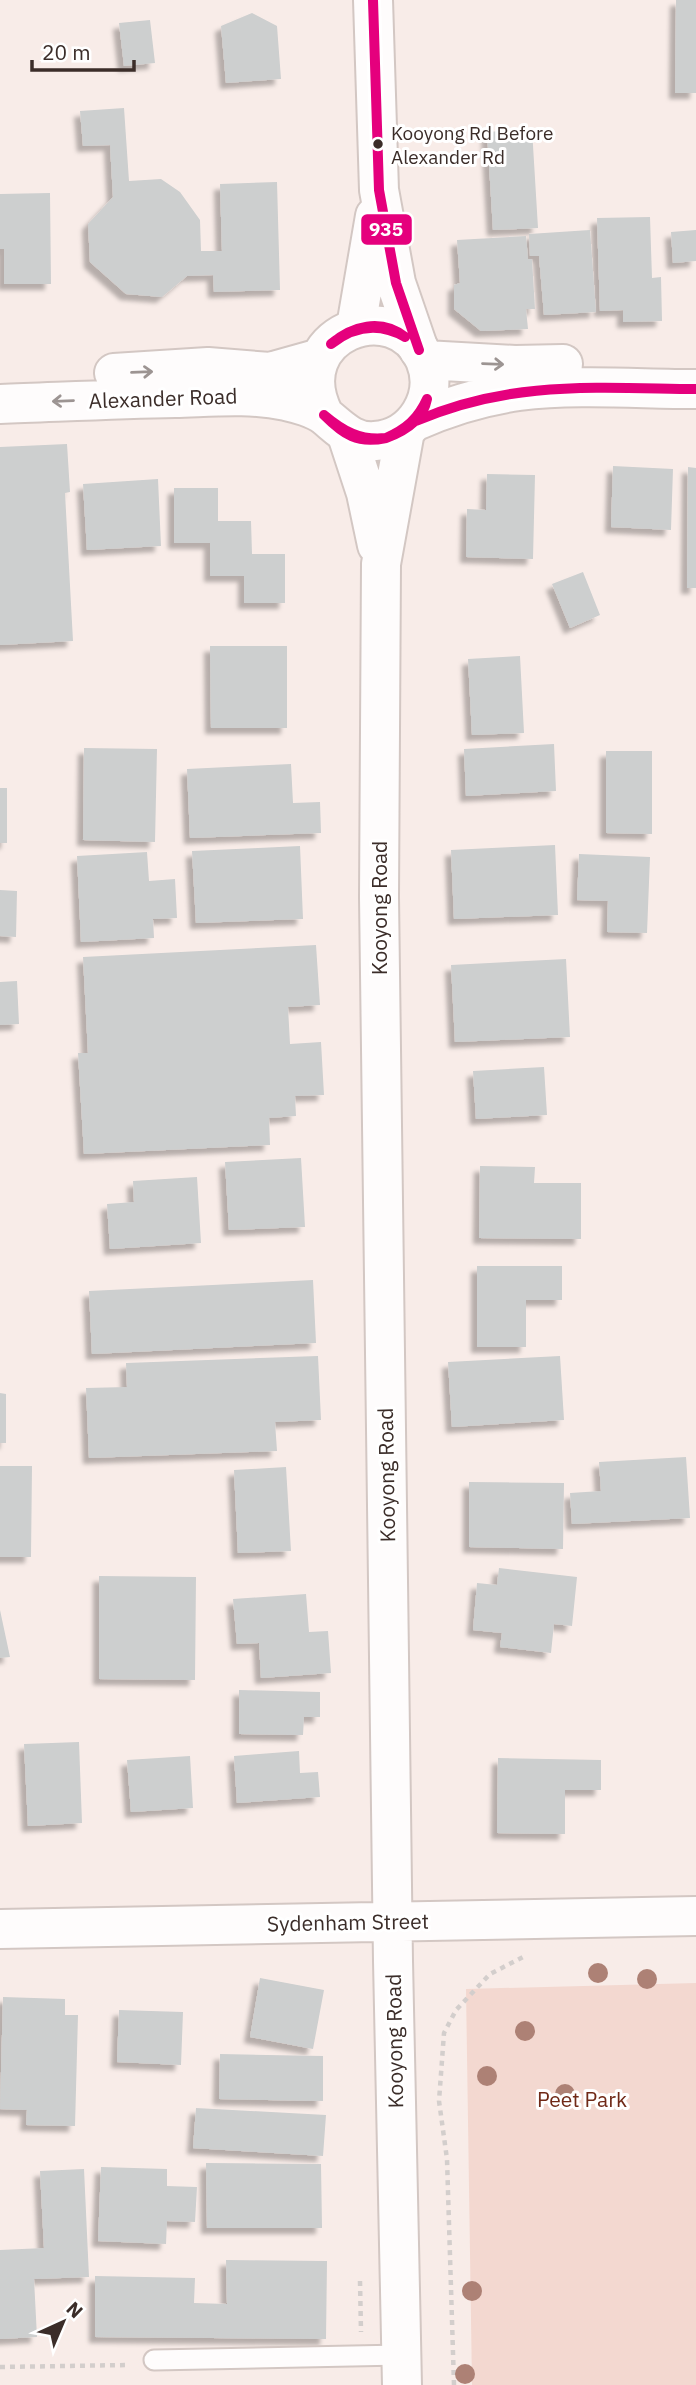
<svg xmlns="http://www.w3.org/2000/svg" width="696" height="2385" viewBox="0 0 696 2385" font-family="'IBM Plex Sans',sans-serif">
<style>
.green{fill:#f3d8d0}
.building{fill:#cdcfcf;filter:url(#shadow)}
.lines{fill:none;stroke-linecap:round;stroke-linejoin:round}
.service-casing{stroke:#d3c7c3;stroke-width:23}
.minor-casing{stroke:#d3c7c3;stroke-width:42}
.tertiary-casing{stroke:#d3c7c3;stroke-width:42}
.secondary-casing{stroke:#d3c7c3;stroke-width:42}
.path{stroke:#d3cecc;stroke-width:4.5;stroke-dasharray:5 5;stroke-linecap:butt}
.service{stroke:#fefcfc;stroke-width:19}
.minor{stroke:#fefcfc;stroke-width:38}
.tertiary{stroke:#fefcfc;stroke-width:38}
.secondary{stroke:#fefcfc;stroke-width:38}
.bus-1-casing{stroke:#fff;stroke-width:16}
.bus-1{stroke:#e5007d;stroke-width:10}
.tree{fill:#ad8175}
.oneway{stroke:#9c9492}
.bus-dot{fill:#3b2d29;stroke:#fff;stroke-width:2.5}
.labels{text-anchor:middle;stroke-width:6;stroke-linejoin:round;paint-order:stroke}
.bus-label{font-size:19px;fill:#3b2d29;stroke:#fff;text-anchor:start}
.street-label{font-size:21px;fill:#3b2d29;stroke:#fff}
.park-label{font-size:21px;fill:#702917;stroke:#fff}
.line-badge{stroke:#fff;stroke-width:2.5}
.badge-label{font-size:19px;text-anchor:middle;font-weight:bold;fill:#fff}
</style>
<defs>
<filter id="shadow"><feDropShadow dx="-6" dy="6" stdDeviation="2" flood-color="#0004"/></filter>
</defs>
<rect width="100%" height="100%" fill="#f8ece8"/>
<path class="green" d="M696,1983V2385H472L466,1989Z"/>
<path class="building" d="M676,0H696V93H675Z
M252,13L277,26L281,79L226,83L221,26Z
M150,20L155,63L124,66L119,23Z
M124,108L129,181L161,179L180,192L200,220L201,251H222L220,184L277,182L280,290L214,292L213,275L187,276L162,297L126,294L90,262L88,224L113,197L110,145L83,146L80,111Z
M532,129L538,228L493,230L487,132Z
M50,193L51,284H4V249H0V194Z
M650,217L652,278L661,277L662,321L623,322V310L600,311L597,218Z
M590,230L596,312L544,315L539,256H530L529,234Z
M696,230V261L673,263L671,232Z
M526,236L528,259H532L535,309H526L528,329L481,331L454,309V285L460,283L457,240Z
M67,444L70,492L65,493L73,641L0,645V447Z
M613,466L673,469L671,530L611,527Z
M688,467L696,468V588H687Z
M487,474L535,475L533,559L466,557L467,509L486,510Z
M158,479L161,546L87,550L83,484Z
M174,488H218V521H251L252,554H285V603H244V576H210V543H174Z
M583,572L600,615L570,628L552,584Z
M210,646H287V728H211Z
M520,656L524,733L472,735L468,659Z
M554,744L556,791L466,796L464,749Z
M84,748L157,749L155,842L83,840Z
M606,751H652V834L606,833Z
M291,764L293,803L320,802L321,833L190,838L187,769Z
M0,788H7V843H0Z
M555,845L558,915L454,919L451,850Z
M300,846L303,919L196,923L192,851Z
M147,852L149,881L175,879L177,918L153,919L154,938L81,942L77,856Z
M579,854L650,857L647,933L607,932L608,901L577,900Z
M0,890L17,891L16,937L0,936Z
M316,945L320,1005L288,1007L290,1044L321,1042L324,1095L295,1096L296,1116L269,1118L270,1145L84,1154L78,1053H88L83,957Z
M566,959L570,1037L455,1042L451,965Z
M17,981L19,1024L0,1025V982Z
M544,1067L547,1115L476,1119L473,1071Z
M301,1158L305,1227L229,1230L225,1162Z
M480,1166L535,1167L534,1183H581V1239L479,1238Z
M197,1177L201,1243L110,1249L107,1204L134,1202L133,1181Z
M477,1266H562V1300H526V1347H477Z
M313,1280L316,1343L92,1354L89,1291Z
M318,1356L321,1420L275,1422L277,1451L89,1458L86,1388L127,1387L126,1363Z
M560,1356L564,1420L452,1427L448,1362Z
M0,1393L6,1394V1443H0Z
M686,1457L690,1518L572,1524L570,1493L601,1491L599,1462Z
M0,1466H32L31,1557H0Z
M286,1467L291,1551L238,1553L234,1470Z
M469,1482L564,1483L563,1549L469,1547Z
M499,1568L577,1577L572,1626L554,1624L551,1653L500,1647L502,1633L473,1630L477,1583L497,1585Z
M99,1576L196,1577L195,1680L99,1679Z
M306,1594L309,1632L328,1631L331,1673L261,1678L259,1643L237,1644L233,1599Z
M0,1610L10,1657L0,1658Z
M239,1690L320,1692V1717H304L303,1735L239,1734Z
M79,1742L82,1823L28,1826L24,1744Z
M299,1751L300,1773L318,1772L320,1797L237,1803L234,1756Z
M190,1756L193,1808L131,1812L127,1760Z
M498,1758L601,1760V1790H565V1834L497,1833Z
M260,1978L324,1990L313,2049L250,2037Z
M3,1997L65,1999V2015H78L75,2126L26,2125L27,2110L0,2109Z
M119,2010L183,2012L181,2065L117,2062Z
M220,2054L323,2056V2101L219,2099Z
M196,2108L326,2115L323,2156L193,2148Z
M206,2163L321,2164L322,2228H207Z
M101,2167L167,2169V2186L197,2187L195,2222L167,2221L166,2244L98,2241Z
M84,2169L89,2277L34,2279L37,2337L0,2339V2250L44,2248L40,2171Z
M226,2260L327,2261L326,2339L95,2337V2276L195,2278L194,2303L227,2304Z"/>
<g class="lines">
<g class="service-casing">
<path id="service" d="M154,2360L401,2355"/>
</g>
<g class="minor-casing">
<path id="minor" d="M347,435L366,493L377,545
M0,1929L696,1916
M402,2385L393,1961L379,897L381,564L405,431"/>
</g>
<g class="tertiary-casing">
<path id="tertiary" d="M373,0L379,190L396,283L419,350
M356,327L375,216"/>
</g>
<g class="secondary-casing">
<path id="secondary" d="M425,360L515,365L563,364
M114,373L208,367L270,372L320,358
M0,404C58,402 117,399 175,398C212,397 249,393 286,401C297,403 316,409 325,416C341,429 353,443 375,441C415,438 440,396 425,360C396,291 283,334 324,415
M416,421C449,406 483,396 519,391C577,384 638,389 696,389"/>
</g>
<path class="path" d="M360,2281L361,2332
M0,2367L129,2365
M454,2385L447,2159L439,2101L444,2033L456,2010L490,1974L523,1957"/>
<use href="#service" class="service"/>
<use href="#minor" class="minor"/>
<use href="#tertiary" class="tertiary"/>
<use href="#secondary" class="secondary"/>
<g class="bus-1-casing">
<path id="bus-1" d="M373,0L379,190L396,283L419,350
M331,344C352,326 381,318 405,337
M331,344C354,326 379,322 405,337
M324,415C343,431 360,441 386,438
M324,415C344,435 357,444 386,438
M416,421C511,380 596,388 696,389
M386,438C406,429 418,419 427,399
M386,438C405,431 423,420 427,399"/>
</g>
<use href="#bus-1" class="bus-1"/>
</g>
<g class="tree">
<circle cx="598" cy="1973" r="10"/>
<circle cx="647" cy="1979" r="10"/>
<circle cx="525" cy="2031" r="10"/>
<circle cx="487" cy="2076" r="10"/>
<circle cx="565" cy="2094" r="10"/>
<circle cx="472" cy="2291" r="10"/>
<circle cx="465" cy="2374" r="10"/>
</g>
<defs><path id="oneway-shaft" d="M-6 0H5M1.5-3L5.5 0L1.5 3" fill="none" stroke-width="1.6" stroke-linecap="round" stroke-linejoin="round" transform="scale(1.75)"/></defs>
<g class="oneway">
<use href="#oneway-shaft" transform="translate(493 364) rotate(2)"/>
<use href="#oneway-shaft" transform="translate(142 372) rotate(-2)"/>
<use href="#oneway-shaft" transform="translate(63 401) rotate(178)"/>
</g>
<circle class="bus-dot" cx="378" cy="144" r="6"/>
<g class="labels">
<g class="bus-label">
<text x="391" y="140">Kooyong Rd Before<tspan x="391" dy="24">Alexander Rd</tspan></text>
</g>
<g class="street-label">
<text transform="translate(163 399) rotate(-2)" y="7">Alexander Road</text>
<text transform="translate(380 908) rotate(-90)" y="7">Kooyong Road</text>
<text transform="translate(387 1475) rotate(-91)" y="7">Kooyong Road</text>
<text transform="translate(348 1923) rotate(-1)" y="7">Sydenham Street</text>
<text transform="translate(395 2041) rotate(-91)" y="7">Kooyong Road</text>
</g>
<g class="park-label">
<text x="582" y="2107">Peet Park</text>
</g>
</g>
<rect class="line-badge" x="360" y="213" width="53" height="33" rx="7" fill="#e5007d"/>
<g class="badge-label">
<text x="386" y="236">935</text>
</g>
<g transform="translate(63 2322) rotate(44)" stroke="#ffffff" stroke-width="5" paint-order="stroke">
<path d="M0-5L12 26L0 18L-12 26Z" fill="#3b2d29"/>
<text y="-10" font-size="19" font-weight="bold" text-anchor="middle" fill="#3b2d29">N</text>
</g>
<path d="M32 60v10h102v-10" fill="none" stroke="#3b2d29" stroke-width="3.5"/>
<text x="42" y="60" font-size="21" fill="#3b2d29" stroke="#ffffff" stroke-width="5" paint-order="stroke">20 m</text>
</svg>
